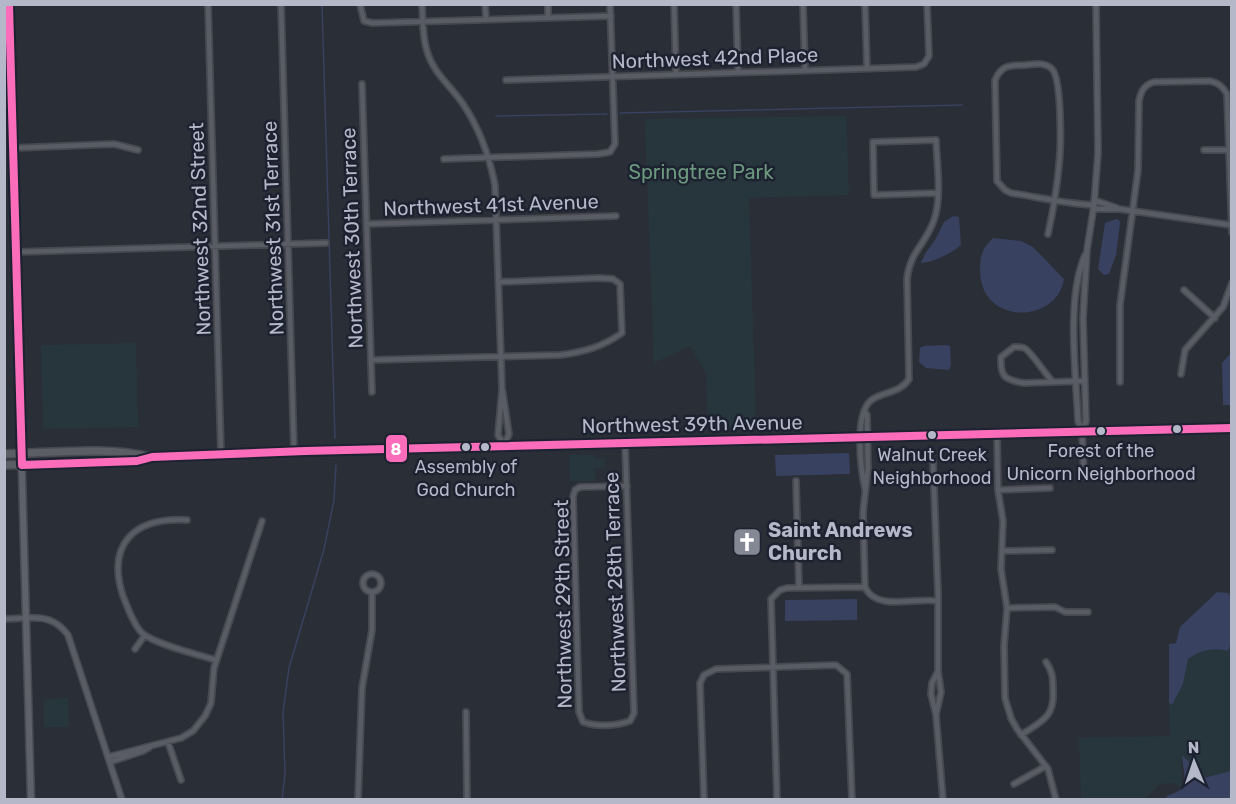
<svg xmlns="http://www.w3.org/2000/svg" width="1236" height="804" viewBox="0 0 1236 804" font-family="Rubik,sans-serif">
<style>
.green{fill:#27363c}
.water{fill:#38415f}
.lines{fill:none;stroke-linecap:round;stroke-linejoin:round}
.stream{stroke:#38415f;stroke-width:1.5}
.minor-casing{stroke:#464950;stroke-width:8}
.tertiary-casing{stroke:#464950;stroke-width:8}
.secondary-casing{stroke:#464950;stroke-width:9}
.primary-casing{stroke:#484a53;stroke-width:10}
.minor{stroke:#595c65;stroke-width:4.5}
.tertiary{stroke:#595c65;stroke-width:5}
.secondary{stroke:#5e606a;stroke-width:6}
.primary{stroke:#5c5e66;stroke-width:7}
.bus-1-casing{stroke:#1d2231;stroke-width:12}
.bus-1{stroke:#fb6dba;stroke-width:8}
.bus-dot{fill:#b4b8c8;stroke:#1d2231;stroke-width:2}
.labels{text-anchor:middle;stroke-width:5;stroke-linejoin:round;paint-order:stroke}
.bus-label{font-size:18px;fill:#b4b8c8;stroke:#1d2231}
.street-label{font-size:20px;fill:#b4b8c8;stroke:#1d2231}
.park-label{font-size:20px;fill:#6c987e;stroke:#1d2231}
.poi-label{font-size:20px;font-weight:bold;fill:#b4b8c8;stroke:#1d2231;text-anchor:start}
.line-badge{stroke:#1d2231;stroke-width:2}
.badge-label{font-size:16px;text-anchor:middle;font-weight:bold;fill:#fff}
</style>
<rect width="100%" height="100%" fill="#2a2e37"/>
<path class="green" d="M846,116L849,195L749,198L756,427L708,428L706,373L690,346L654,363L645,119Z
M136,343L138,427L43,429L41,345Z
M569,455H595V459L605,458V468H595L596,481H570Z
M1231,643V771L1203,778L1197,774L1186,758L1181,757L1182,787L1172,783L1160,784L1144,799H1081L1079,738L1170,736L1169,703L1172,705L1173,702L1183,684L1188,659C1202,649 1211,647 1228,651Z
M68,698L69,727H44V699Z"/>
<path class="water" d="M953,216L959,217L961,245C954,252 932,263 921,263L925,254L935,240L944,222Z
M1116,219L1119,220L1120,223L1116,255L1109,274L1104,275L1098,269L1105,223Z
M993,238L1021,241L1033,247L1064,279C1057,324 981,326 980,271C980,255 982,249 993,238Z
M947,345L950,346L951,365L949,370L926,368L919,362L920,348L924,346Z
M1231,353V405H1223L1222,363Z
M849,453L850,474L776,476L775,455Z
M1217,592L1228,593L1231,597V643L1228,651C1212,647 1201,650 1188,659L1183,684L1172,705L1169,703V644L1176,643L1180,627Z
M857,599V620L785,621V600Z
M1182,756C1191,760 1193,773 1203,778L1231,771V799H1165C1169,793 1176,794 1181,789C1188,782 1182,764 1182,756Z"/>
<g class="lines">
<path class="stream" d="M322,4L335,438
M620,113L962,105
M496,116L607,114
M282,800L285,774L283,712L289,668L324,549L334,500L336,465"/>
<g class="minor-casing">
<path id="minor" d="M208,4L221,454
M281,4L294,451
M360,4L364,21L373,23L611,16
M422,4C423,20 422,36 427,51C433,73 451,86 463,104C480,129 489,155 495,185L502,388L509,434L504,445
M485,4L486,19
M548,4V17
M674,4L676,75
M736,4L738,72
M803,4L805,70
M865,4L867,68
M506,80L916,67L924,64L929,56L927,4
M362,84L372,392
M4,107L12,101
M13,148L114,144L138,150
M1204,150H1229
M444,159L598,154L610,152L615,144L610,4
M1094,200L1117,208
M1093,209H1119L1231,225
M367,224L616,216
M1048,234C1053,211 1057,188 1059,165C1061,148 1062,79 1052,69C1045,62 1034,64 1025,65C1010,66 1002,64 995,80L997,181L1005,190L1011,193C1038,197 1066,204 1094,205
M16,252L326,243
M1184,290L1215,318
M371,360L560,355C584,352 602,347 622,333L620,284L613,279L599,278L500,282
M1181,374L1185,350L1223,307L1232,283
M1053,382C1046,375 1030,350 1024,348C1021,347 1017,347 1014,347L1001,357C1000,377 1005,380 1024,383L1084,381
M1120,382V305L1138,170L1139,101C1141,91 1144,85 1154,82L1210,81C1219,83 1223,87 1227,94L1232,232
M502,390L498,435L504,445
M864,411L867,415L868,468L863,512L865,587C876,612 916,597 938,601
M1082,432L1084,477
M997,433L998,490L1003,521L1001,569L1007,608L1004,646L1005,698L1011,718L1017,729L1048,769L1056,800
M625,442L634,713L630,721C616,726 597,727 583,722L579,712L573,497L575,490L580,487L627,486
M933,461L938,593V671L941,692L936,715
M796,481L799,588
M865,489C861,470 853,411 873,399C886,391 900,393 909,379L907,279C910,251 926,244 934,220C942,198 937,164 936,140L873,142L874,195L938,193
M998,490L1050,488
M187,520C135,517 106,543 123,596C128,608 133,624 142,633C154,644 199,655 216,660
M1002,551L1052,550
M363 583a9 9 0 1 1 18 0a9 9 0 1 1-18 0Z
M1007,608L1055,607L1065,612H1088
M4,619L27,618
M135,649L145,635
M938,671L932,683L931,694L936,715L943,800
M466,712L467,800
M1021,735C1042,721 1055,717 1053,690C1053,679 1053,672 1046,662
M168,742L181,780
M108,757L181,738L193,731L205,716L211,703L214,668L262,521
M110,762L143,751L150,747
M1014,784L1046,766
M358,800L362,688L372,630V592
M704,800L700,683L704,675L716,669L836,665L847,674L852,800
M777,800L771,599L780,590L787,588L865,587"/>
</g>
<g class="tertiary-casing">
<path id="tertiary" d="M1082,432L1086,421L1083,318L1087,250L1094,205L1098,153L1096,4
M1082,432L1078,421C1076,373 1066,299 1085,255
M27,618C45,617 57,620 68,635L122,800"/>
</g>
<g class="secondary-casing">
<path id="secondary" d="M9,4L31,800"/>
</g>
<g class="primary-casing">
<path id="primary" d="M4,454C51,453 106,446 151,457
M4,465L137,461L152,457L305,451L1232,428"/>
</g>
<use href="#minor" class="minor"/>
<use href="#tertiary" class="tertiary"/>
<use href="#secondary" class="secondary"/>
<use href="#primary" class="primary"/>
<g class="bus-1-casing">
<path id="bus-1" d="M9,4L22,465L137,461L152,457L305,451L1232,428"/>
</g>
<use href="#bus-1" class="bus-1"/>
</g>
<defs>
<g id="church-square" transform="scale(1.5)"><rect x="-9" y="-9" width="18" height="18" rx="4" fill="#848895" stroke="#1d2231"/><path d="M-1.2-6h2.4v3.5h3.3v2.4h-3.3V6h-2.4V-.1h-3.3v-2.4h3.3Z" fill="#fff"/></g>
</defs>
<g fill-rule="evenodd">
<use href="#church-square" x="747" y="542"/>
</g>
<g class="bus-dot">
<circle cx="1177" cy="429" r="5"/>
<circle cx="1101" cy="431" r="5"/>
<circle cx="932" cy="435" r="5"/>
<circle cx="466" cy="447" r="5"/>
<circle cx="485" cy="447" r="5"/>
</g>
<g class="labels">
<g class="bus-label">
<text x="1101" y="457">Forest of the<tspan x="1101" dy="23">Unicorn Neighborhood</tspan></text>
<text x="932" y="461">Walnut Creek<tspan x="932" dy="23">Neighborhood</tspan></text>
<text x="466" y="473">Assembly of<tspan x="466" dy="23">God Church</tspan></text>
</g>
<g class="street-label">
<text transform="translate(715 58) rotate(-2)" y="7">Northwest 42nd Place</text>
<text transform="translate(491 205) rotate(-2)" y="7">Northwest 41st Avenue</text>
<text transform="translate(273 228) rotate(-92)" y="7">Northwest 31st Terrace</text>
<text transform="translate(200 229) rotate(-92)" y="7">Northwest 32nd Street</text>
<text transform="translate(352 238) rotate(-92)" y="7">Northwest 30th Terrace</text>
<text transform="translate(692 424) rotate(-1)" y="7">Northwest 39th Avenue</text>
<text transform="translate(615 582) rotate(-92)" y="7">Northwest 28th Terrace</text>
<text transform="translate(563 604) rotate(-91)" y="7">Northwest 29th Street</text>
</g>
<g class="park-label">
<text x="701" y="179">Springtree Park</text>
</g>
<g class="poi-label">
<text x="768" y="537">Saint Andrews<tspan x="768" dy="23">Church</tspan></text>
</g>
</g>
<rect class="line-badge" x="385" y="434" width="23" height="29" rx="6" fill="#fb6dba"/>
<g class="badge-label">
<text x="396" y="455">8</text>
</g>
<rect width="1236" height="804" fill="none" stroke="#b4b8c8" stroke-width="12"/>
<g transform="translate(1194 762) rotate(358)" stroke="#1d2231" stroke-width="4.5" paint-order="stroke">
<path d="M0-4.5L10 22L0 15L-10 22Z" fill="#b4b8c8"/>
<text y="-9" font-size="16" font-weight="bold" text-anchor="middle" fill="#b4b8c8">N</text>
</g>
</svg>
